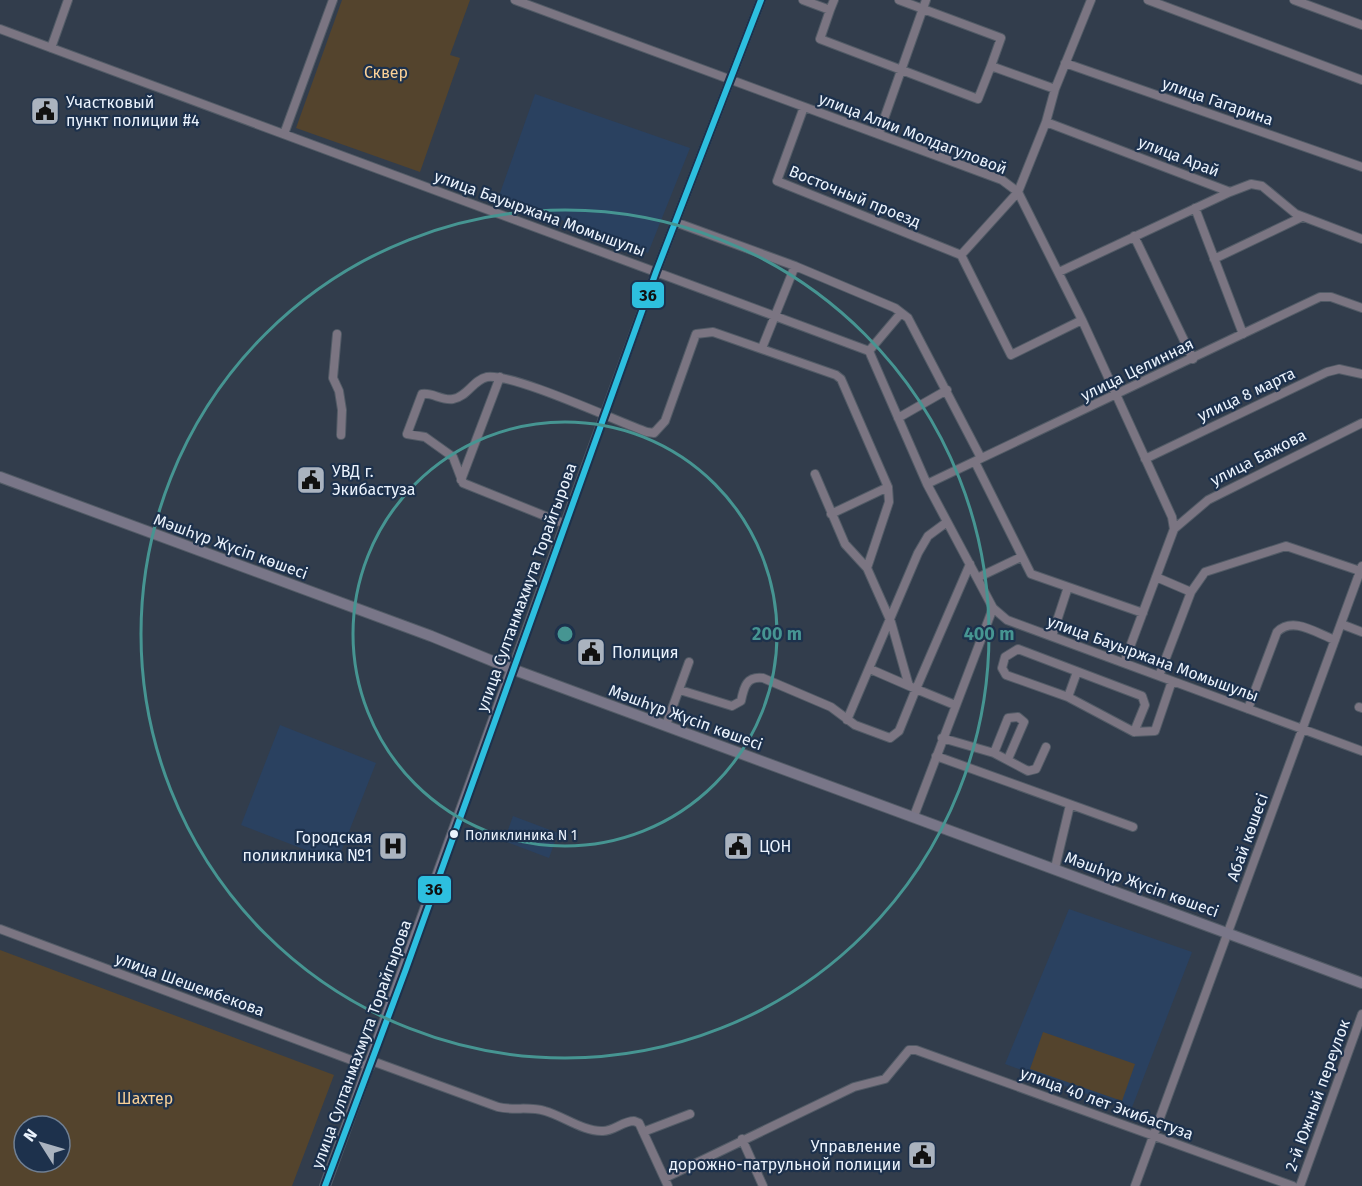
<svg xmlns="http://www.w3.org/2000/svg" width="1362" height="1186" viewBox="0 0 1362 1186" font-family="'Fira Sans',sans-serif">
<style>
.built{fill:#2a4160}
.green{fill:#54442d;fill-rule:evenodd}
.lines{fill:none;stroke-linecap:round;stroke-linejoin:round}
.minor-casing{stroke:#525b66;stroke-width:10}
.major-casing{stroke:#525b66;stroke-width:12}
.minor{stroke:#7b7582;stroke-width:8}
.major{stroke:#797688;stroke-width:10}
.bus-1-casing{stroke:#1d314c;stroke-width:10}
.bus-1{stroke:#2dbfdf;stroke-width:6}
.ring{fill:none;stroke:#469592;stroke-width:3}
.bus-dot{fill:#ebf3fd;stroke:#1d314c;stroke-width:2}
.labels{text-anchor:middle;stroke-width:4.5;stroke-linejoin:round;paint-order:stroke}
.bus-label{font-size:14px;fill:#ebf3fd;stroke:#1d314c;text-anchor:start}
.park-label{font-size:16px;fill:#fbd196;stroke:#1d314c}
.street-label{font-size:16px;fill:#ebf3fd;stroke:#1d314c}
.poi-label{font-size:16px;fill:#ebf3fd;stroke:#1d314c;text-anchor:start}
.centre{fill:#469592;stroke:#1d314c;stroke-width:3}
.ring-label{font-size:18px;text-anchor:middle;font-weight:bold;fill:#469592;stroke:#1d314c;stroke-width:4.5;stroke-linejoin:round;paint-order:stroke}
.line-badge{stroke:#1d314c;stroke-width:2}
.pale-badge-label{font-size:16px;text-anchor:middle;font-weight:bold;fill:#111}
</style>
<rect width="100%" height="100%" fill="#323d4c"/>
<path class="built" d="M535,94L690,148L648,253L499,196Z
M280,725L376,763L337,862L241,825Z
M513,816L558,833L549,858L504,841Z
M1069,909L1192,952L1131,1110L1005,1064Z"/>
<path class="green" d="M342,0H470L450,55L460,58L420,172L296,128Z
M0,950L334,1075L292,1186H0ZM24,1126H60V1162H24Z
M1043,1032L1135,1064L1122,1101L1030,1069Z"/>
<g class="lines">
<g class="minor-casing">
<path id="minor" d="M515,0L1002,180L1018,192L1082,320L1172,517L1174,529L1124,663
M803,0L830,10L834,0
M899,0L1001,38L991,66L1055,89
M1148,0L1362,80
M1294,0L1362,25
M830,10L820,39L978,99L991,66
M0,29L869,351L927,484L993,608L1007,620L1362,751
M51,48L68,0
M1065,63L1362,167
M804,107L777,181L961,255
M1046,122L1230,192L1251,184L1262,186L1296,214L1362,239
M879,133L926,0
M284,134L333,0
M1195,208L1243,334
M675,222L795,266L895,308L908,318L981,458
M1134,236L1193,359
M1214,259L1302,217
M1059,272L1230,192
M1082,320L1011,355L961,255L1018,192L1046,122L1055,89L1091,0
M337,334L333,378L339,391L342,410L341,435
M762,348L795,266
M869,351L901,313
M898,418L947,390
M1145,459L1327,372L1339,369L1362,374
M975,462L1031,574L1143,613
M815,474L845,544L867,568
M461,480L500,377
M927,484L1320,297H1331L1362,308
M831,514L888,487
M565,524L463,483L453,457L425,437L407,434L422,394C432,392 442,401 453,399C467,397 473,380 487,377C513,373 616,421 647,432L654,433L665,421L696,334L713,332L836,375L841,379L888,487L889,502L867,568L891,622L909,686
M1174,529L1208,500L1362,423
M1156,577L1191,592L1205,572L1286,546L1360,571
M977,578L1021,557
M1341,624L1362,632
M1052,636L1068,587
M512,669L656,272L761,0
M870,669L916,689L970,564
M1159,676L1191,592
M680,690L732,706L741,701C744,686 747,676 763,678L831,707L855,725L890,738L899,731L916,689L955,705
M1068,697L1077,672
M1359,707L1362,708
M1248,709L1277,632C1293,616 1316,633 1335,640
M847,720L918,553L928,536L947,522
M666,725L689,662
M1134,732L1145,705L1142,696L1018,649L1005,657L1002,668L1006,675L1068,697L1134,732L1155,731L1172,681
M942,738L994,753L1028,771L1036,769L1046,747
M994,753L1008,718L1018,717L1024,722L1008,759
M936,756L1133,827
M914,816L993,608
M1055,868L1070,805
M0,929L370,1067
M372,1061L498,1107C514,1111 529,1106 545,1111C563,1116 584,1132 603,1131C614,1131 623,1121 634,1121L639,1123L668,1186
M643,1132L690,1114
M742,1139L763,1186
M665,1178L854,1087L885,1079L909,1050H916L1293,1186
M1135,1186L1362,566
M1300,1186L1362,1014"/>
</g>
<g class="major-casing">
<path id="major" d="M0,477L431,636L512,669L1362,983
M325,1186L512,669"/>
</g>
<use href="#minor" class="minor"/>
<use href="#major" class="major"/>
<g class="bus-1-casing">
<path id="bus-1" d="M325,1186L406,969L656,272L761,0"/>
</g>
<use href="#bus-1" class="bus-1"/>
</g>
<g class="ring">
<circle cx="565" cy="634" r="212"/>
<circle cx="565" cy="634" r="424"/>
</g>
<defs>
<g id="civic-square" transform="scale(1.5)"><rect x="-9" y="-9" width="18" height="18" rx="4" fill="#aab3bf" stroke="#1d314c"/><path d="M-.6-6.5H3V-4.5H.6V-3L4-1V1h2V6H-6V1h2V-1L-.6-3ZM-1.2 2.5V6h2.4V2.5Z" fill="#111"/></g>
<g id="hospital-square" transform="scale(1.5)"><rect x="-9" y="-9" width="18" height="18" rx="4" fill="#aab3bf" stroke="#1d314c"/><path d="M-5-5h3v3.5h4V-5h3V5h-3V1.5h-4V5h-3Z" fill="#111"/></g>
</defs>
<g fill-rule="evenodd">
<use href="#civic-square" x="45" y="111"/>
<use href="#civic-square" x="311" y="480"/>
<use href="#civic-square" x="591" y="652"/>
<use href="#hospital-square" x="393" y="846"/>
<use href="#civic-square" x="738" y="846"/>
<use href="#civic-square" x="922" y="1155"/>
</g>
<circle class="bus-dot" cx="454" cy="834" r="5"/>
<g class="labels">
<g class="bus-label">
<text x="465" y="840">Поликлиника N 1</text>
</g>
<g class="park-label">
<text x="386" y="78">Сквер</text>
<text x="145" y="1104">Шахтер</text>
</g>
<g class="street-label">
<text transform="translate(1218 101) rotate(19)" y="6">улица Гагарина</text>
<text transform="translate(913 133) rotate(21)" y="6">улица Алии Молдагуловой</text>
<text transform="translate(1179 156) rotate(21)" y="6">улица Арай</text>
<text transform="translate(855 196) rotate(22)" y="6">Восточный проезд</text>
<text transform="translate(540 213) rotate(20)" y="6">улица Бауыржана Момышулы</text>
<text transform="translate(1137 369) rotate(-26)" y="6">улица Целинная</text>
<text transform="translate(1246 394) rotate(-25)" y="6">улица 8 марта</text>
<text transform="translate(1258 457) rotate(-27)" y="6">улица Бажова</text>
<text transform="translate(231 546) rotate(20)" y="6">Мәшһүр Жүсіп көшесі</text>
<text transform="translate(526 587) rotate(-70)" y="6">улица Султанмахмута Торайгырова</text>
<text transform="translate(1153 658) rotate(20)" y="6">улица Бауыржана Момышулы</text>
<text transform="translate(686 717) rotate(20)" y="6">Мәшһүр Жүсіп көшесі</text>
<text transform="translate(1247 837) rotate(-70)" y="6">Абай көшесі</text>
<text transform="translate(1142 884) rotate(20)" y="6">Мәшһүр Жүсіп көшесі</text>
<text transform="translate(190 984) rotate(20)" y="6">улица Шешембекова</text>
<text transform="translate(361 1044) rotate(-70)" y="6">улица Султанмахмута Торайгырова</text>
<text transform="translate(1317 1095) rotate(-70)" y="6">2-й Южный переулок</text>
<text transform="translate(1107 1103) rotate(20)" y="6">улица 40 лет Экибастуза</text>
</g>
<g class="poi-label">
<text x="66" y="108">Участковый<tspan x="66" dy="18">пункт полиции #4</tspan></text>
<text x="332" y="477">УВД г.<tspan x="332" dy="18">Экибастуза</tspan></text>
<text x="612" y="658">Полиция</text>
<text x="372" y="843" text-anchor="end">Городская<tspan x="372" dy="18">поликлиника №1</tspan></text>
<text x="759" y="852">ЦОН</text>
<text x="901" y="1152" text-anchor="end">Управление<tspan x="901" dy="18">дорожно-патрульной полиции</tspan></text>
</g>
</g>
<circle cx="565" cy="634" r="9" class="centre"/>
<g class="ring-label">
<text x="777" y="640">200 m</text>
<text x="989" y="640">400 m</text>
</g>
<g class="line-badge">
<rect x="631" y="281" width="34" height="28" rx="6" fill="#2dbfdf"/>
<rect x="417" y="875" width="35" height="29" rx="6" fill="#2dbfdf"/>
</g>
<g class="pale-badge-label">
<text x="648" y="301">36</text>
<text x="434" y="895">36</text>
</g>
<g transform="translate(42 1144) rotate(307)"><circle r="28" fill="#1d314c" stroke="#6f7f93" stroke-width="1.5"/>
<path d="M0-4.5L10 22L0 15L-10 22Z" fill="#aab3bf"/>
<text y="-9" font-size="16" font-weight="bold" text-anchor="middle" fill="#ebf3fd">N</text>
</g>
</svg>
